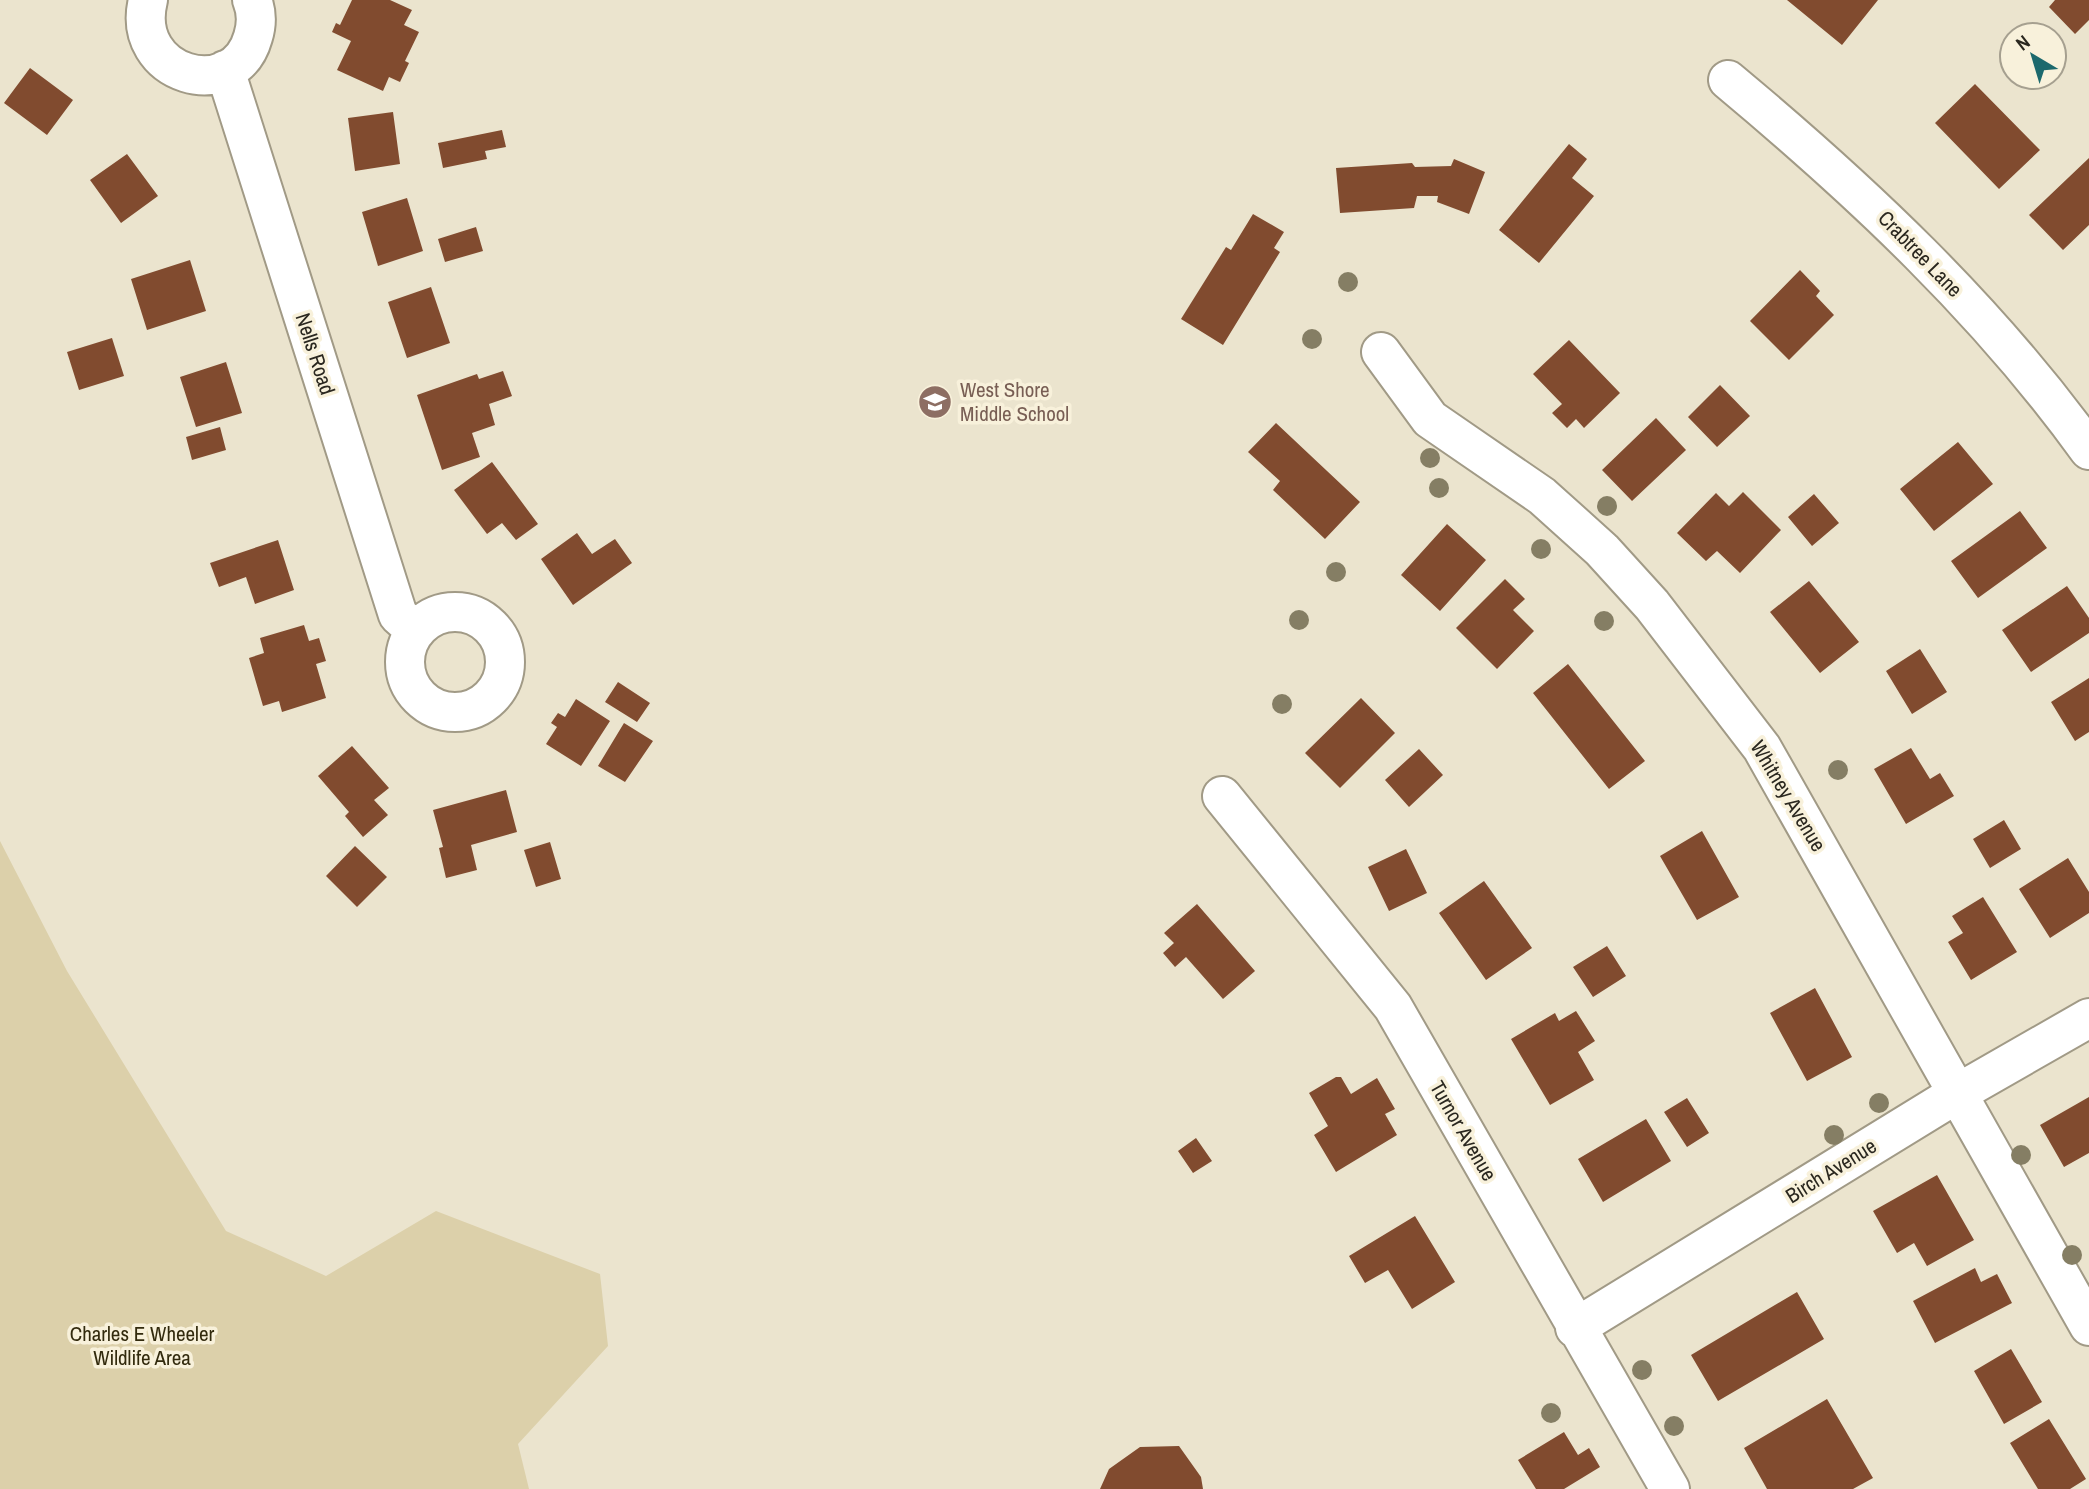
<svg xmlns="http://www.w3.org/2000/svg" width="2089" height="1489" viewBox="0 0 2089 1489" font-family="'Archivo Narrow',sans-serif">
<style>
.green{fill:#dcd0aa}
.building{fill:#814b2f}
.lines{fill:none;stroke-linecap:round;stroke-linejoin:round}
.minor-casing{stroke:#a19a86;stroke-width:42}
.minor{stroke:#fff;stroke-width:38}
.tree{fill:#857e64}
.labels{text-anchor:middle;stroke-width:7;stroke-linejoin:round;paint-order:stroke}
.street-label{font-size:21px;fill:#2a271f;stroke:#f8f1db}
.education-label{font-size:21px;fill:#785e54;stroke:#f8f1db;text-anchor:start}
.park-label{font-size:21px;fill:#322a0d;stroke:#f8f1db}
</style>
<rect width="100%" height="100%" fill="#ebe4ce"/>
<path class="green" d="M0,841L67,971L226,1231L326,1276L436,1211L600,1274L608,1346L518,1444L529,1489H0Z"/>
<path class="building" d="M352,0H390L412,10L404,25L419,32L405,61L409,63L400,82L389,77L383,91L337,70L351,41L332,32L336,23L340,25Z
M1787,0H1878L1842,45Z
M2055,0H2089V20L2075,34L2049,7Z
M30,68L73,100L47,135L4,103Z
M1975,84L2040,150L1999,189L1935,123Z
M393,112L400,164L355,171L348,118Z
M502,130L506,147L485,151L487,159L443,168L438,143Z
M1569,144L1587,159L1572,178L1594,196L1539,263L1499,230Z
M127,154L158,196L121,223L90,180Z
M2089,158V225L2063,250L2029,215Z
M1454,159L1485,172L1469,214L1437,202L1438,196H1417L1414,208L1340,213L1336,168L1412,163L1415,167L1451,166Z
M407,198L423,251L378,266L362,212Z
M1253,214L1284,232L1274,248L1280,252L1223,345L1181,319L1226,247L1231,250Z
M476,227L483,251L445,262L438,239Z
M190,260L206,311L147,330L131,279Z
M1800,270L1820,291L1816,296L1834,315L1789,360L1750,321Z
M431,287L450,343L407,358L388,302Z
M112,338L124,376L79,390L67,352Z
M1569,340L1620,393L1584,428L1576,419L1567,428L1552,413L1562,404L1533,374Z
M226,362L242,413L196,427L180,377Z
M503,371L512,396L489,404L495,425L472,433L480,457L442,470L417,395L477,374L479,379Z
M1720,385L1750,416L1717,447L1688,417Z
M1656,418L1686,450L1632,501L1602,470Z
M1276,423L1360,502L1325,539L1273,490L1280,481L1248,452Z
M220,427L226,450L192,460L186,437Z
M1958,442L1993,484L1934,531L1900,489Z
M492,462L538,524L516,540L502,523L487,534L454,490Z
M1743,492L1781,530L1740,573L1717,551L1706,561L1677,533L1716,493L1729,506Z
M1814,494L1839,523L1812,546L1788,517Z
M2020,511L2047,548L1978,598L1951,561Z
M1447,524L1486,560L1440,611L1401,575Z
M577,533L592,554L615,539L632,563L573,605L541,559Z
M278,540L294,590L255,604L246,577L219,587L210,563Z
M1505,579L1525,599L1513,610L1534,631L1497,669L1456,628Z
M1809,581L1859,642L1820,673L1770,612Z
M2067,586L2089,618V633L2031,672L2002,630Z
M304,625L309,641L319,638L326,661L316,664L326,698L282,712L279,701L263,706L249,658L264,653L260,638Z
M1920,649L1947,692L1912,714L1886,671Z
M1568,664L1645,761L1609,789L1533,693Z
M2089,678V732L2075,741L2051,702Z
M618,682L650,703L637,722L605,702Z
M1361,698L1395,733L1340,788L1305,753Z
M576,699L610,721L581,766L546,744L557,727L551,723L558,713L565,717Z
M624,723L653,741L625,782L598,766Z
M352,746L389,788L374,800L388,815L363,837L345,816L349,812L318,776Z
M1911,748L1930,779L1940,773L1954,796L1906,824L1874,769Z
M1419,749L1443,775L1409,807L1385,780Z
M506,790L517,832L471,845L477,870L446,878L439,848L443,847L433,810Z
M2004,820L2021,849L1990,868L1973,839Z
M1702,831L1739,897L1697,920L1660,856Z
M550,842L561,879L536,887L524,850Z
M355,846L387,877L357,907L326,876Z
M1406,849L1427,893L1389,911L1368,867Z
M2068,858L2089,892V913L2050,938L2019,889Z
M1484,881L1532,948L1486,980L1439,913Z
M1983,897L2017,952L1971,980L1948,942L1963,933L1952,916Z
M1197,904L1255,971L1223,999L1186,957L1175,967L1163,953L1174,943L1164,933Z
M1607,946L1626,976L1593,997L1573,967Z
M1815,988L1852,1057L1807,1081L1770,1013Z
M1576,1011L1595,1041L1578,1052L1594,1080L1550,1105L1511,1039L1555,1013L1559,1021Z
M1336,1077H1341L1351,1094L1377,1078L1395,1109L1385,1114L1397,1135L1336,1172L1314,1135L1328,1126L1309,1093Z
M2089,1097V1153L2064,1167L2040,1125Z
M1687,1098L1709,1133L1687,1147L1664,1112Z
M1646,1119L1671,1161L1603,1202L1578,1159Z
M1196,1138L1212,1161L1193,1173L1178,1151Z
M1937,1175L1974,1240L1927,1266L1914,1243L1897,1253L1873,1211Z
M1415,1216L1455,1282L1412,1309L1388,1270L1365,1283L1349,1256Z
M1975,1268L1981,1282L1997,1274L2012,1303L1935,1343L1913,1301Z
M1797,1292L1824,1339L1718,1401L1691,1355Z
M2011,1349L2042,1402L2004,1424L1974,1371Z
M1827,1399L1873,1478L1853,1489H1767L1744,1448Z
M2049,1419L2086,1479L2070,1489H2038L2010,1443Z
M1564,1432L1578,1455L1589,1448L1600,1467L1564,1489H1536L1518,1460Z
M1179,1446L1201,1477L1203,1489H1100L1109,1469L1140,1447Z"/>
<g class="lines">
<g class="minor-casing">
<path id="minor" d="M148,0C129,76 234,105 253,37C257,24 257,12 252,0
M225,70L398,615L416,631
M1728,80C1861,191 1987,309 2089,450
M1381,352L1430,419L1542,496L1602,550L1652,605L1762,748L2089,1326
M405 662a50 50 0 1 1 100 0a50 50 0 1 1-100 0Z
M1222,796L1393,1007L1670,1489
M1575,1328L1958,1093L2089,1018"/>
</g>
<use href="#minor" class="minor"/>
</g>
<g class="tree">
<circle cx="1348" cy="282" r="10"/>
<circle cx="1312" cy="339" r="10"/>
<circle cx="1430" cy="458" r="10"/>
<circle cx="1439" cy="488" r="10"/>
<circle cx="1607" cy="506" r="10"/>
<circle cx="1541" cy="549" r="10"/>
<circle cx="1336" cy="572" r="10"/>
<circle cx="1299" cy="620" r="10"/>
<circle cx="1604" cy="621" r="10"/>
<circle cx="1282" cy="704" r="10"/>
<circle cx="1838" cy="770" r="10"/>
<circle cx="1879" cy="1103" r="10"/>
<circle cx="1834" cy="1135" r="10"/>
<circle cx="2021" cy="1155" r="10"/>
<circle cx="2072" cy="1255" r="10"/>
<circle cx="1642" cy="1370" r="10"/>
<circle cx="1551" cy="1413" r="10"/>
<circle cx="1674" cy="1426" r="10"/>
</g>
<defs>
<g id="school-disc" transform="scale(1.75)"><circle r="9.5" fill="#8d6e63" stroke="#f8f1db"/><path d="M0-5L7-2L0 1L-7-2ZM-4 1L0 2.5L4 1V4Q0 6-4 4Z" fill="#fff"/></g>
</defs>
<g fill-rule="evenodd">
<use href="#school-disc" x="935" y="402"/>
</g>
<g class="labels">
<g class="street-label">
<text transform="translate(1920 254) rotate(46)" y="7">Crabtree Lane</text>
<text transform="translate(315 354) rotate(72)" y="7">Nells Road</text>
<text transform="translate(1788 796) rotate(59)" y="7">Whitney Avenue</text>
<text transform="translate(1463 1131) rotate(60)" y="7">Turnor Avenue</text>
<text transform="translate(1831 1171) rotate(-32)" y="7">Birch Avenue</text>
</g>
<g class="education-label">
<text x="960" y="397">West Shore<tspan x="960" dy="24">Middle School</tspan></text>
</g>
<g class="park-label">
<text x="142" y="1341">Charles E Wheeler<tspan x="142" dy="24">Wildlife Area</tspan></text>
</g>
</g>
<g transform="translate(2033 56) rotate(322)"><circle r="33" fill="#f8f1db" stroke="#a6a090" stroke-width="2"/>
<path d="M0-5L12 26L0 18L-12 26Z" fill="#1c696d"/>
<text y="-10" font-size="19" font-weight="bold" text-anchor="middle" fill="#2a271f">N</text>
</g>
</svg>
